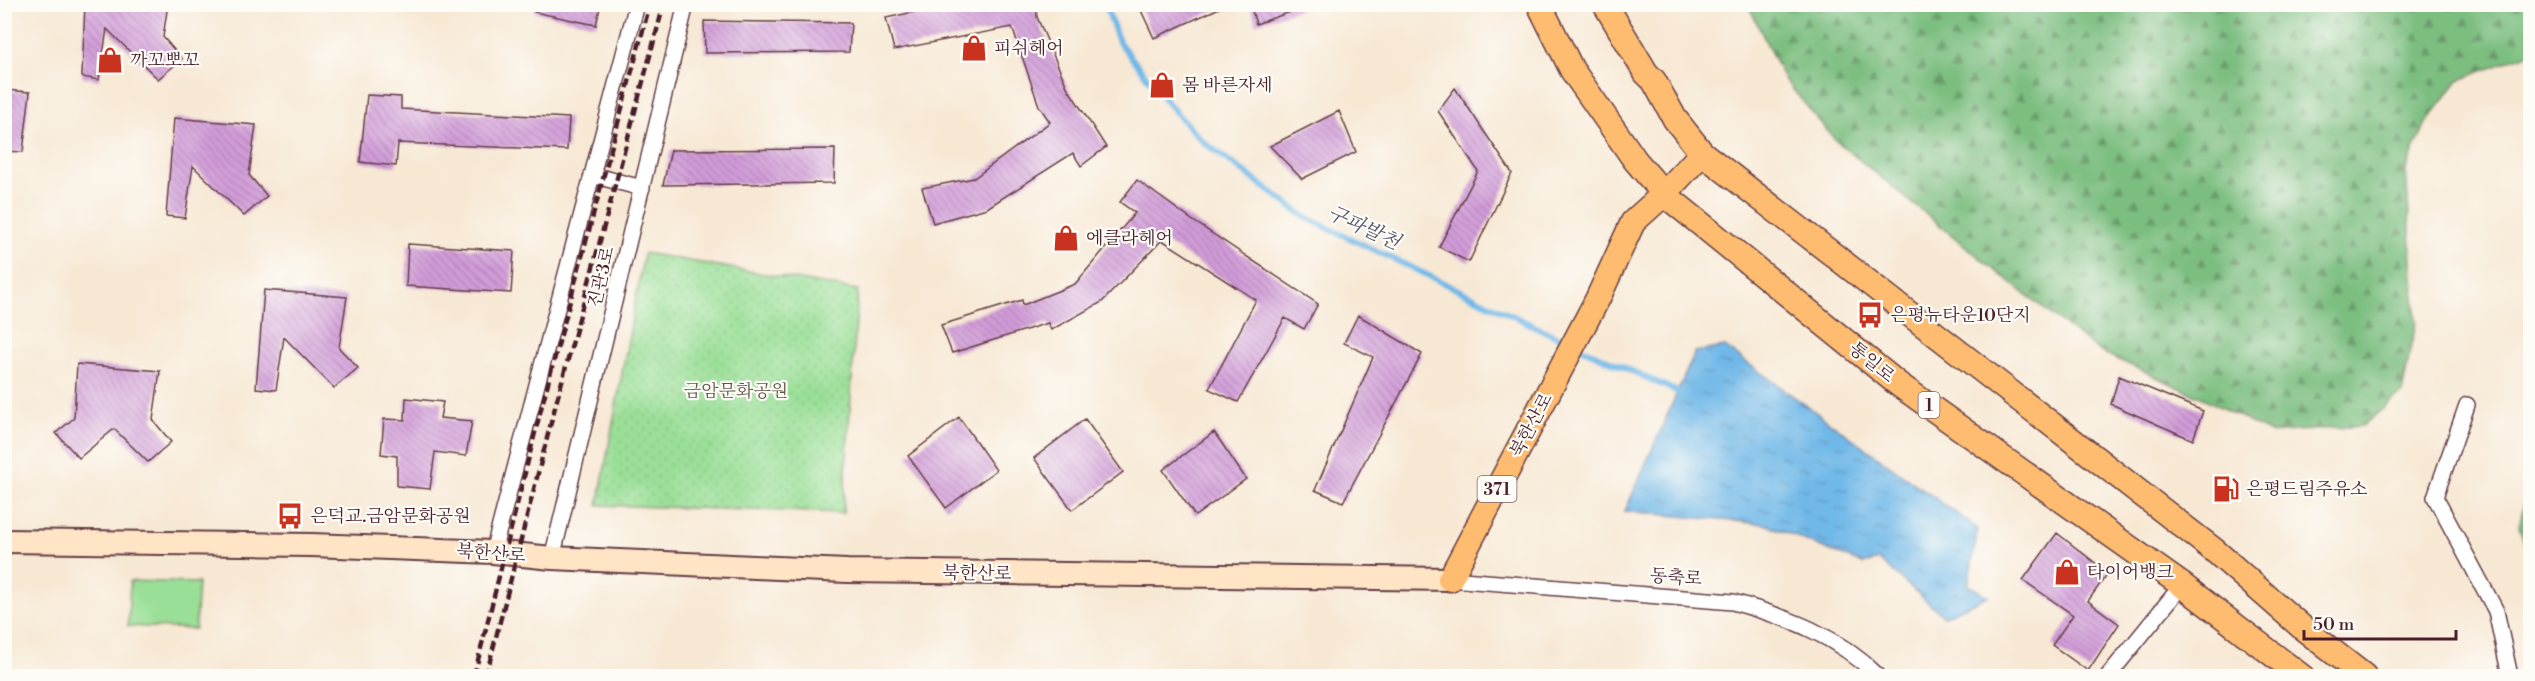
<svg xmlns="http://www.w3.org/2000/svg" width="2535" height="681" viewBox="0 0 2535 681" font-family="'Libre Bodoni','Noto Serif KR',serif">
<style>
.grass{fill:#9adf97;stroke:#727f61;stroke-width:1.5}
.forest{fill:url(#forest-firs);stroke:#626e56;stroke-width:1.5}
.park{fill:url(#park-dots);stroke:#727f61;stroke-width:1.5}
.water{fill:url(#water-ripples);stroke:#5d6c8a;stroke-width:1.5}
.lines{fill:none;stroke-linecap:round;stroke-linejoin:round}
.stream{stroke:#70b8e8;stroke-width:6}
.building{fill:url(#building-back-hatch)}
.street-casing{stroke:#643d44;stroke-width:18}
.secondary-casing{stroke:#643d44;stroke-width:26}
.primary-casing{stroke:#643d44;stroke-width:27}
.street{stroke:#fff;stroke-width:15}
.secondary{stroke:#ffe4c6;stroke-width:22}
.primary{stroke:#febc70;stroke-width:24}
.rail{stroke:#4a1f2b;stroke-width:4.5;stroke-dasharray:9 4.5;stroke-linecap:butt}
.labels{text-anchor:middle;stroke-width:4.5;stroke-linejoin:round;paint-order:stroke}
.shield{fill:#fdfcf7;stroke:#806168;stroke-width:1.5}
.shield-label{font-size:16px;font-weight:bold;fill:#4a1f2b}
.poi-label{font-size:18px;fill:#4a1f2b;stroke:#fdfcf7;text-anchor:start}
.street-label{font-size:18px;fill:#4a1f2b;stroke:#fdfcf7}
.park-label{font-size:18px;fill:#62594b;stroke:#fdfcf7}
.water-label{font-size:20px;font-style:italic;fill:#57556d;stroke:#fdfcf7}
</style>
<defs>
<pattern id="forest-firs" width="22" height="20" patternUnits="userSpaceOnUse" patternTransform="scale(1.5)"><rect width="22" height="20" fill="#7bbe80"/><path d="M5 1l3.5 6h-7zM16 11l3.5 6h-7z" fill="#679a69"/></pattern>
<pattern id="park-dots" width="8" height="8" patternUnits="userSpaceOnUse" patternTransform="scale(1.5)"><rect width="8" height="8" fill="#9adf97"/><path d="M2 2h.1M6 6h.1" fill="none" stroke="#86bf82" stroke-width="1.8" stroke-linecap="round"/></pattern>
<pattern id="water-ripples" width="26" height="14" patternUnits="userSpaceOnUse" patternTransform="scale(1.5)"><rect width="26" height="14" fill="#70b8e8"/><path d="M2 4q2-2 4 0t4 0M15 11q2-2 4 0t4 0" fill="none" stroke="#5e95bc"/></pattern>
<pattern id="building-back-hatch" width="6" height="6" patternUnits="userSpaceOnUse" patternTransform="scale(1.5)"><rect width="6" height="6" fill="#d29cd9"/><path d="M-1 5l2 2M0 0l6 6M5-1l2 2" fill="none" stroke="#ac7fb0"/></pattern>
</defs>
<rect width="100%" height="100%" fill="#fdfcf7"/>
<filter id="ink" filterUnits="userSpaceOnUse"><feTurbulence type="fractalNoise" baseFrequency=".0167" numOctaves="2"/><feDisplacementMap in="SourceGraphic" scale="12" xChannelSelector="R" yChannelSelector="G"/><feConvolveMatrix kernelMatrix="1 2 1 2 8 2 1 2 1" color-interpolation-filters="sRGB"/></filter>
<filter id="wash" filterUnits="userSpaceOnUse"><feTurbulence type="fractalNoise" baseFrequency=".008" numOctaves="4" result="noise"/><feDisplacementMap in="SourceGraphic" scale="24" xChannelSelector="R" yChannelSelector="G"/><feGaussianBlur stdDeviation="1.35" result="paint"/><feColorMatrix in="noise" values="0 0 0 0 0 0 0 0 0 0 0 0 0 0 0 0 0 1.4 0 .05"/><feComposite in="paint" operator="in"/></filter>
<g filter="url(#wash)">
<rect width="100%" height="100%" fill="#f7e8d4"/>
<path class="grass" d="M130,581L198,583L195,629L128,626Z"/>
<path class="forest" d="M1748,5H2530V53L2459,80L2426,123L2406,169L2416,322L2402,393L2362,426L2270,433L2207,400L2097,350L2001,275L1836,141L1784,79Z
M2530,479V560L2519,526Z"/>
<path class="park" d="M644,253L858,290L843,513L598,505Z"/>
<path class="water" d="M1725,347L1978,529L1968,585L1988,596L1944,616L1879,560L1863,564L1765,524L1625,511L1695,352Z"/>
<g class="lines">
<path class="stream" d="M1105,4L1119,42L1170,106L1202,141L1305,217L1570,343
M1579,347L1678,392"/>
</g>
<g id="blocks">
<path class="building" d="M85,4H168L163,37L182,59L158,79L107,29L99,80L82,77Z
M535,4H601L596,25L534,12Z
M950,4H1036L1037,17L1067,87L1106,147L1081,166L1073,153L987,208L933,223L922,188L974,178L1050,122L1039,106L1012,27L894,50L886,18Z
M1138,4H1228L1154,38Z
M1250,4H1305V7L1256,24Z
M704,21L851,23L849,52L705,53Z
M1455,88L1512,173L1469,262L1439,247L1478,171L1438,111Z
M4,90L30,92L23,152L4,151Z
M367,95L401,97V109L569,118L567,150L398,143L396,166L360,162Z
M1339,111L1356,152L1302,179L1270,146Z
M174,118L256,125L249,175L267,196L244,216L193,166L185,218L166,216Z
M835,149L834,183L663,185L671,150Z
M1137,180L1192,220L1318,304L1304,329L1285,318L1238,402L1209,389L1256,300L1162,240L1102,302L1051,330L1048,323L952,353L941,325L1022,300L1023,305L1075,284L1135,213L1120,202Z
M408,244L514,251L511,293L406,286Z
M264,290L347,297L339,348L358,368L334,388L284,337L276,390L256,388Z
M1358,315L1422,354L1343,502L1315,490L1373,357L1344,343Z
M77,364L160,371L153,420L171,442L148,462L114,429L79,458L56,433L74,418Z
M2119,376L2203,411L2193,440L2111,404Z
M406,398L443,402L440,418L472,421L466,456L435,452L430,489L397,486V456L381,454L384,419L405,420Z
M959,417L996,470L946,508L908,456Z
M1085,419L1123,472L1072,510L1034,458Z
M1214,432L1246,479L1195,516L1163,470Z
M2057,533L2108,573L2088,601L2119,624L2088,671L2052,645L2073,615L2023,580Z"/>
</g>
</g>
<g filter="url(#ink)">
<use href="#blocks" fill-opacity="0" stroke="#643d44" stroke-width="1.5"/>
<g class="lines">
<g class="street-casing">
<path id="street" d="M592,175L642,188
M2467,405L2435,497L2496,611L2510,676
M493,552L637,4
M552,558L686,4
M1450,579L1733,602C1790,618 1836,635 1878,676
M2108,676L2182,585"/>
</g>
<g class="secondary-casing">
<path id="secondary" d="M4,541L312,545L493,552L552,558L847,571L1450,579"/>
</g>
<g class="primary-casing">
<path id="primary" d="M1539,4L1572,70L1635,160L1664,194L1898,384L2182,585L2301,676
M1605,4L1646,73L1654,81L1675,119L1702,153L2215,551L2304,629L2364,676
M1450,579L1598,298L1633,222L1664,194L1702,153"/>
</g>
<use href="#street" class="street"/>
<use href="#secondary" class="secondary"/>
<use href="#primary" class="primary"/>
<path class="rail" d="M474,676L542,405L650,4
M486,676L554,411L664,4"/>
</g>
</g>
<defs>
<g id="shop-bare" transform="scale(2.07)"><path d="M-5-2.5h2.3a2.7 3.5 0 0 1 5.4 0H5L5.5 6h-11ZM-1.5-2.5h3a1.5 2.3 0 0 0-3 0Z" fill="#c8321e" stroke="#fdfcf7" stroke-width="2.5" paint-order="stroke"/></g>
<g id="bus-bare" transform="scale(2.07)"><path d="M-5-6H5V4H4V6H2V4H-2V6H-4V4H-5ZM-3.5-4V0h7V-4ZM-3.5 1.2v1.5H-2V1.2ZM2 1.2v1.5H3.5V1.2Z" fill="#c8321e" stroke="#fdfcf7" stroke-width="2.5" paint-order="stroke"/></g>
<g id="fuel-bare" transform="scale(2.07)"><path d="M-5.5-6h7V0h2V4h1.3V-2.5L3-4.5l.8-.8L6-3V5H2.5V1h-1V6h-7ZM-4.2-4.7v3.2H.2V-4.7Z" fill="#c8321e" stroke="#fdfcf7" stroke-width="2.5" paint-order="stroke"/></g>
</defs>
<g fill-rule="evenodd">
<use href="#shop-bare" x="974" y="48"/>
<use href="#shop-bare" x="110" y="60"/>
<use href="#shop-bare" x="1162" y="85"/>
<use href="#shop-bare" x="1066" y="238"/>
<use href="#bus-bare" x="1870" y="315"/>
<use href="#fuel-bare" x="2226" y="489"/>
<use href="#bus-bare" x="290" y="516"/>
<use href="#shop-bare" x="2067" y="572"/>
</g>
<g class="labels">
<g class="shield">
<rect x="1918.5" y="392" width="21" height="26" rx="4.5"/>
<rect x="1477.5" y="476" width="39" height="26" rx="4.5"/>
</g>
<g class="shield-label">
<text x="1929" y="411">1</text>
<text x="1497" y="495">371</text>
</g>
<g class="poi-label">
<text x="994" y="54">피쉬헤어</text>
<text x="130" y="66">까꼬뽀꼬</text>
<text x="1182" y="91">몸 바른자세</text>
<text x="1086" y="244">에클라헤어</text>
<text x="1890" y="321">은평뉴타운10단지</text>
<text x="2246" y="495">은평드림주유소</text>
<text x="310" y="522">은덕교.금암문화공원</text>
<text x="2087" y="578">타이어뱅크</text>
</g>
<g class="street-label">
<text transform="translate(601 277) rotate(-77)" y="6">진관3로</text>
<text transform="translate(1872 362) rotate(39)" y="6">통일로</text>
<text transform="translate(1531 425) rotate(-62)" y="6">북한산로</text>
<text transform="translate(491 553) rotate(4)" y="6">북한산로</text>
<text transform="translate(977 573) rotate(1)" y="6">북한산로</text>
<text transform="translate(1676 577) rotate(4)" y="6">동축로</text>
</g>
<g class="park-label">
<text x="736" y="397">금암문화공원</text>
</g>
<g class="water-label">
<text transform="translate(1364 227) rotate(25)" y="7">구파발천</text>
</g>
</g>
<rect width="2535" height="681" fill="none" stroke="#fdfcf7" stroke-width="24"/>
<path d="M2304 630v9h152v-9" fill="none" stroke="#4a1f2b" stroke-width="3"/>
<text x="2313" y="630" font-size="18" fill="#4a1f2b" stroke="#fdfcf7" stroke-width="4.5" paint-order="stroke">50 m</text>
</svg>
